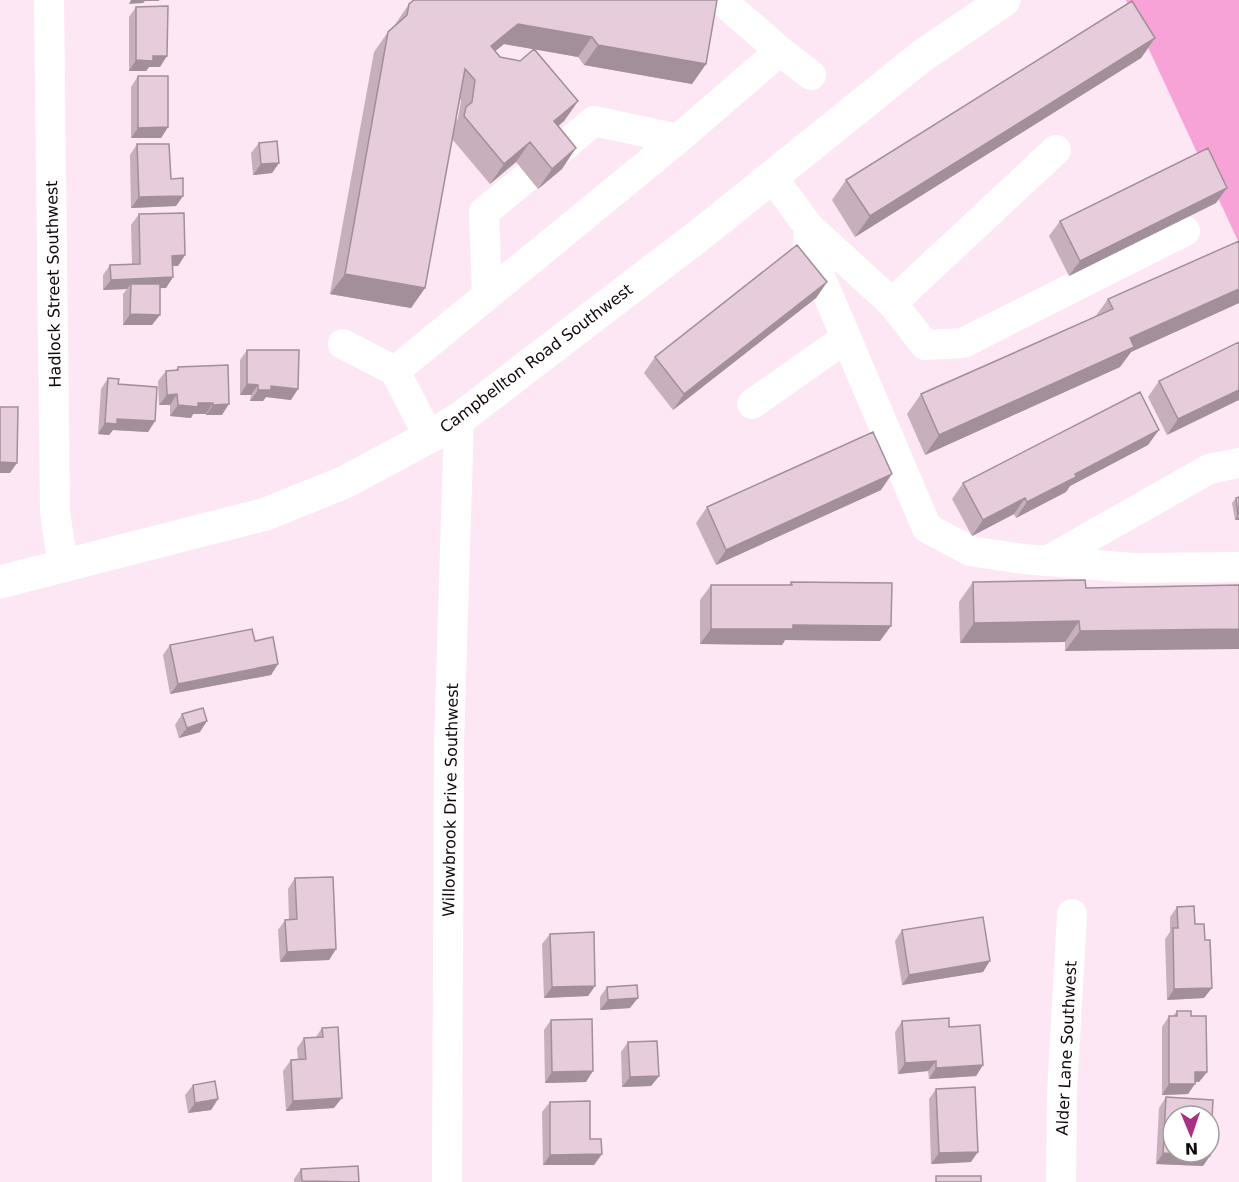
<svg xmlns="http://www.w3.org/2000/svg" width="1239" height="1182" viewBox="0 0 1239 1182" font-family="'DejaVu Sans',sans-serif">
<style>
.green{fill:#f8a3d7}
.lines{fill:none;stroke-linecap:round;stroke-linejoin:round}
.minor{stroke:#fff;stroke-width:30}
.major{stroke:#fff;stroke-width:33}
.wall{fill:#c7afbc;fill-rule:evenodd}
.shaded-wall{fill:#a28f99}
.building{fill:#e7ccdb;stroke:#a28f99;stroke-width:1.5;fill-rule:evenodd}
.labels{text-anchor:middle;stroke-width:5;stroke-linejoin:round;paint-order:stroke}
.street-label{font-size:16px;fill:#11090e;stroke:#fff}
</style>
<rect width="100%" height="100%" fill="#fde7f4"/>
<path class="green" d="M1126,0H1239V243Z"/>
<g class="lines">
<path class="minor" d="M49,0L55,512L63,567
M780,51L811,75
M552,156L594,121L678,139
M772,177L809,227L892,303L925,345L963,343L1185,231
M809,227L808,248L927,528L970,551L1023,559L1133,568L1239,567
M487,295L484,212L527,177
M892,303L1056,150
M343,344L395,371
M752,404L846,338
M429,437L395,371L678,139L780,51L728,6
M1047,561L1209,469L1239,463
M447,1182L449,744L459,419
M1061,1182L1062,1092L1072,914"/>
<path class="major" d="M0,582L266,514L345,482L429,437L459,419L706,230L922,56L1004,0"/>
</g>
<path class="wall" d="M717,0L706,64L692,84L584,65L578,57L535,49L578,101L564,121L558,126L562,169L538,189L516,162L490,184L452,139L425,288L411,308L330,294L374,52L388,32L394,26L409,4ZM504,44L534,49L520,61L500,57L495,51ZM460,99L461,101L458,118L456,122Z
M136,7L160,67H149L146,71H129V17Z
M1155,38L1141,58L855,237L832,200L846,180Z
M138,76L168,127L161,138H131V87Z
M259,143L279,163L272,173L253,175L251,153Z
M137,144L183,196L176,206L131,208L130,155Z
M1216,203L1069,276L1049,236L1060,221Z
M139,214L185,255L178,266H172L173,277L166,288H160L152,325H123V294L127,289L103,290V275L110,265L132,264L131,225Z
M1239,241V303L1131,352L1120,367L925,455L907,414L921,394L1095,317L1108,299Z
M827,282L816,298L673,410L644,373L655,357Z
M1239,342L1167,435L1148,397L1159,381Z
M247,350L291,400L266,397L263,401H250L251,395H240V360Z
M228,365L222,415H206V414H193L191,418L170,416V405H159L158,381L166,371H175L178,367Z
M108,378L118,384L155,421L148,432L113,430L109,435L98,434L101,389Z
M1148,445L1070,486L1066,492L1016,518L1014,514L972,536L952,499L963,483Z
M881,490L716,565L696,523L707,507Z
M1236,498L1239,520H1235L1232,503Z
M791,582L880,641L785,640L782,645L700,644V600L711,585H789Z
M973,582L1086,588L1239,585L1065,651V642L960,643L959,602Z
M255,641L278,664L271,675L170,694L163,655L170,645Z
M182,714L200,732L179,738L175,725Z
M295,878L336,949L329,960L280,962L278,930L285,920H289L288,889Z
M1177,907L1195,924L1205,940L1204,998L1167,1000L1165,939L1170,932V917Z
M902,930L983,972L902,985L895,941Z
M550,934L595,986L588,996L544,998L542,944Z
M607,987L630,1008L600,1010V997Z
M1177,1011L1191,1016L1207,1072L1199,1082H1195L1188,1094L1162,1095V1027L1169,1016H1173Z
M551,1020L586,1082L545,1083L544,1030Z
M902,1021L949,1027L983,1065L976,1076L929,1079L928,1071L898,1074L895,1032Z
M322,1028L334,1108L286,1111L283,1071L291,1060H298L297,1048L304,1038L316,1037Z
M628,1042L659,1076L651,1086L622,1087L621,1052Z
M193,1085L218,1099L211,1110L188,1113L185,1095Z
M936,1089L971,1162L931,1164L929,1099Z
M1166,1097L1203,1166L1156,1164L1159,1108Z
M550,1102L590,1139L602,1154L594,1165H543L542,1112Z
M301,1169L359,1182H294V1179Z"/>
<path class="shaded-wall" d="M131,0H159V1H145L143,3L129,4Z
M518,24L592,37L578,57L504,44L477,66L491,46Z
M1155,38L1141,58L855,237L870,216Z
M598,45L706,64L692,84L584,65Z
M153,56H167L160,67H149L146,71H129L136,60Z
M578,101L564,121L540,142L554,121Z
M168,127L161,138H131L138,128Z
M530,142L516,162L490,184L504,164Z
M576,148L562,169L538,189L552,169Z
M279,163L272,173L253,175L261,164Z
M1227,188L1216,203L1069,276L1080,261Z
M183,196L176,206L131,208L139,197Z
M185,255L178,266H165L172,256Z
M345,274L425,288L411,308L330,294Z
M173,277L166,288L131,289V284L127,289L103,290L111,280Z
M827,282L816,298L673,410L684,394Z
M1239,289V303L1131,352L1120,367L925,455L939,435L1130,338Z
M130,314L160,315L152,325H123Z
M247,384L258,385L251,395H240Z
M271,386L298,389L291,400L266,397L263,401H250L258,390Z
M1239,390V400L1167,435L1178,419Z
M177,394L170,405H159L167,395Z
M198,403H213L206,414H193L191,418L170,416L178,405Z
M229,404L222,415H206L213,405Z
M117,419L155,421L148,432L113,430L109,435L98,434L105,423Z
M1159,430L1148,445L1070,486L1066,492L1016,518L1027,502L1075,474Z
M0,462L17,463L10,473H0Z
M892,474L881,490L716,565L726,550Z
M1025,498L1014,514L972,536L983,520Z
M1238,515L1239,520H1235Z
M1079,621L1065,642L960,643L974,623Z
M793,625L891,626L880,641L785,640L782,645L700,644L711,629Z
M1239,629V649L1065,651L1080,631Z
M278,664L271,675L170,694L178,684Z
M207,721L200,732L179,738L187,728Z
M336,949L329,960L280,962L287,952Z
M990,961L983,972L902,985L909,975Z
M595,986L588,996L544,998L552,987Z
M1212,988L1204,998L1167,1000L1174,989Z
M638,998L630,1008L600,1010L608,1000Z
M936,1061L928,1071L898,1074L905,1063Z
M983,1065L976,1076L929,1079L936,1068Z
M593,1071L586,1082L545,1083L552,1072Z
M1195,1072H1207L1199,1082H1188Z
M659,1076L651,1086L622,1087L630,1077Z
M1169,1084H1195L1188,1094L1162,1095Z
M342,1098L334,1108L286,1111L293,1101Z
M218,1099L211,1110L188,1113L195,1103Z
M978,1152L971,1162L931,1164L939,1153Z
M1163,1153L1210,1156L1203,1166L1156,1164Z
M602,1154L594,1165H543L550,1155Z"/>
<path class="building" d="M414,0H717L706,64L598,45L592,37L518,24L491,46L500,57L520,61L534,49L578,101L554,121L576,148L552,169L530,142L504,164L464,116L466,107L472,102L475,80L465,69L425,288L345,274L388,32L407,15L409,4Z
M1132,1L1155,38L870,216L846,180Z
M168,6L167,56H153V61L136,60V7Z
M138,76H168V127L138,128Z
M277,141L279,163L261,164L259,143Z
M137,144H169L171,179L183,178V196L139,197Z
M1208,148L1227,188L1080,261L1060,221Z
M184,213L185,255L172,256L173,277L111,280L110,265L140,264L139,214Z
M1239,241V289L1130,338L1134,347L939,435L921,394L1113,309L1108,299Z
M797,245L827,282L684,394L655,357Z
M131,284H160V315L130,314Z
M1239,342V390L1178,419L1159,381Z
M247,350H299L298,389L271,386V390H258V385L247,384Z
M228,365L229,404L213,405V403H198V407L178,405L177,394L167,395L166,371L178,370V367Z
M108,378L119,379L118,384L157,387L155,421L117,419V424L105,423Z
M1140,392L1159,430L1075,474L1076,477L1027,502L1025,498L983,520L963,483Z
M0,407H18L17,463L0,462Z
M873,432L892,474L726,550L707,507Z
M1239,497V515H1238L1236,498Z
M1085,580L1086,588L1239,585V629L1080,631L1079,621L974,623L973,582Z
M791,582L892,583L891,626L793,625V629H711V585H792Z
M252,629L255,641L273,637L278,664L178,684L170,645Z
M203,708L207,721L187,728L182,714Z
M333,877L336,949L287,952L285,920L297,919L295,878Z
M1194,906L1195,924H1204L1205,940H1210L1212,988L1174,989L1173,928H1178L1177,907Z
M983,917L990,961L909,975L902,930Z
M594,932L595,986L552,987L550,934Z
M637,985L638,998L608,1000L607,987Z
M1177,1011H1191V1016H1206L1207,1072H1195V1084H1169V1016H1177Z
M949,1018V1027L980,1025L983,1065L936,1068V1061L905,1063L902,1021Z
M592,1019L593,1071L552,1072L551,1020Z
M338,1027L342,1098L293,1101L291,1060L306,1059L304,1038L323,1037L322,1028Z
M657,1041L659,1076L630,1077L628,1042Z
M215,1081L218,1099L195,1103L193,1085Z
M975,1087L978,1152L939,1153L936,1089Z
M1166,1097L1213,1100L1210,1156L1163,1153ZM1173,1116H1209V1152H1173Z
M590,1101V1139H601L602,1154L550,1155V1102Z
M358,1166L359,1182L302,1181L301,1169Z
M936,1176H981V1182H936Z"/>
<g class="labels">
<g class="street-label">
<text transform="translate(53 284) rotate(-91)" y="6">Hadlock Street Southwest</text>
<text transform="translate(536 358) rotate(-37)" y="6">Campbellton Road Southwest</text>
<text transform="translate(450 800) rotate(-89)" y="6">Willowbrook Drive Southwest</text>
<text transform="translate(1066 1048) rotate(-87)" y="6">Alder Lane Southwest</text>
</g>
</g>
<g transform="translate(1191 1134) rotate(178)"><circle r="28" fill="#ffffff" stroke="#a09d9f" stroke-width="1.5"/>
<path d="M0-4.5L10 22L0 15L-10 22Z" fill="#aa3084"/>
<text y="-9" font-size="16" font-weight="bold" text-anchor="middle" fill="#11090e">N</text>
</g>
</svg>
